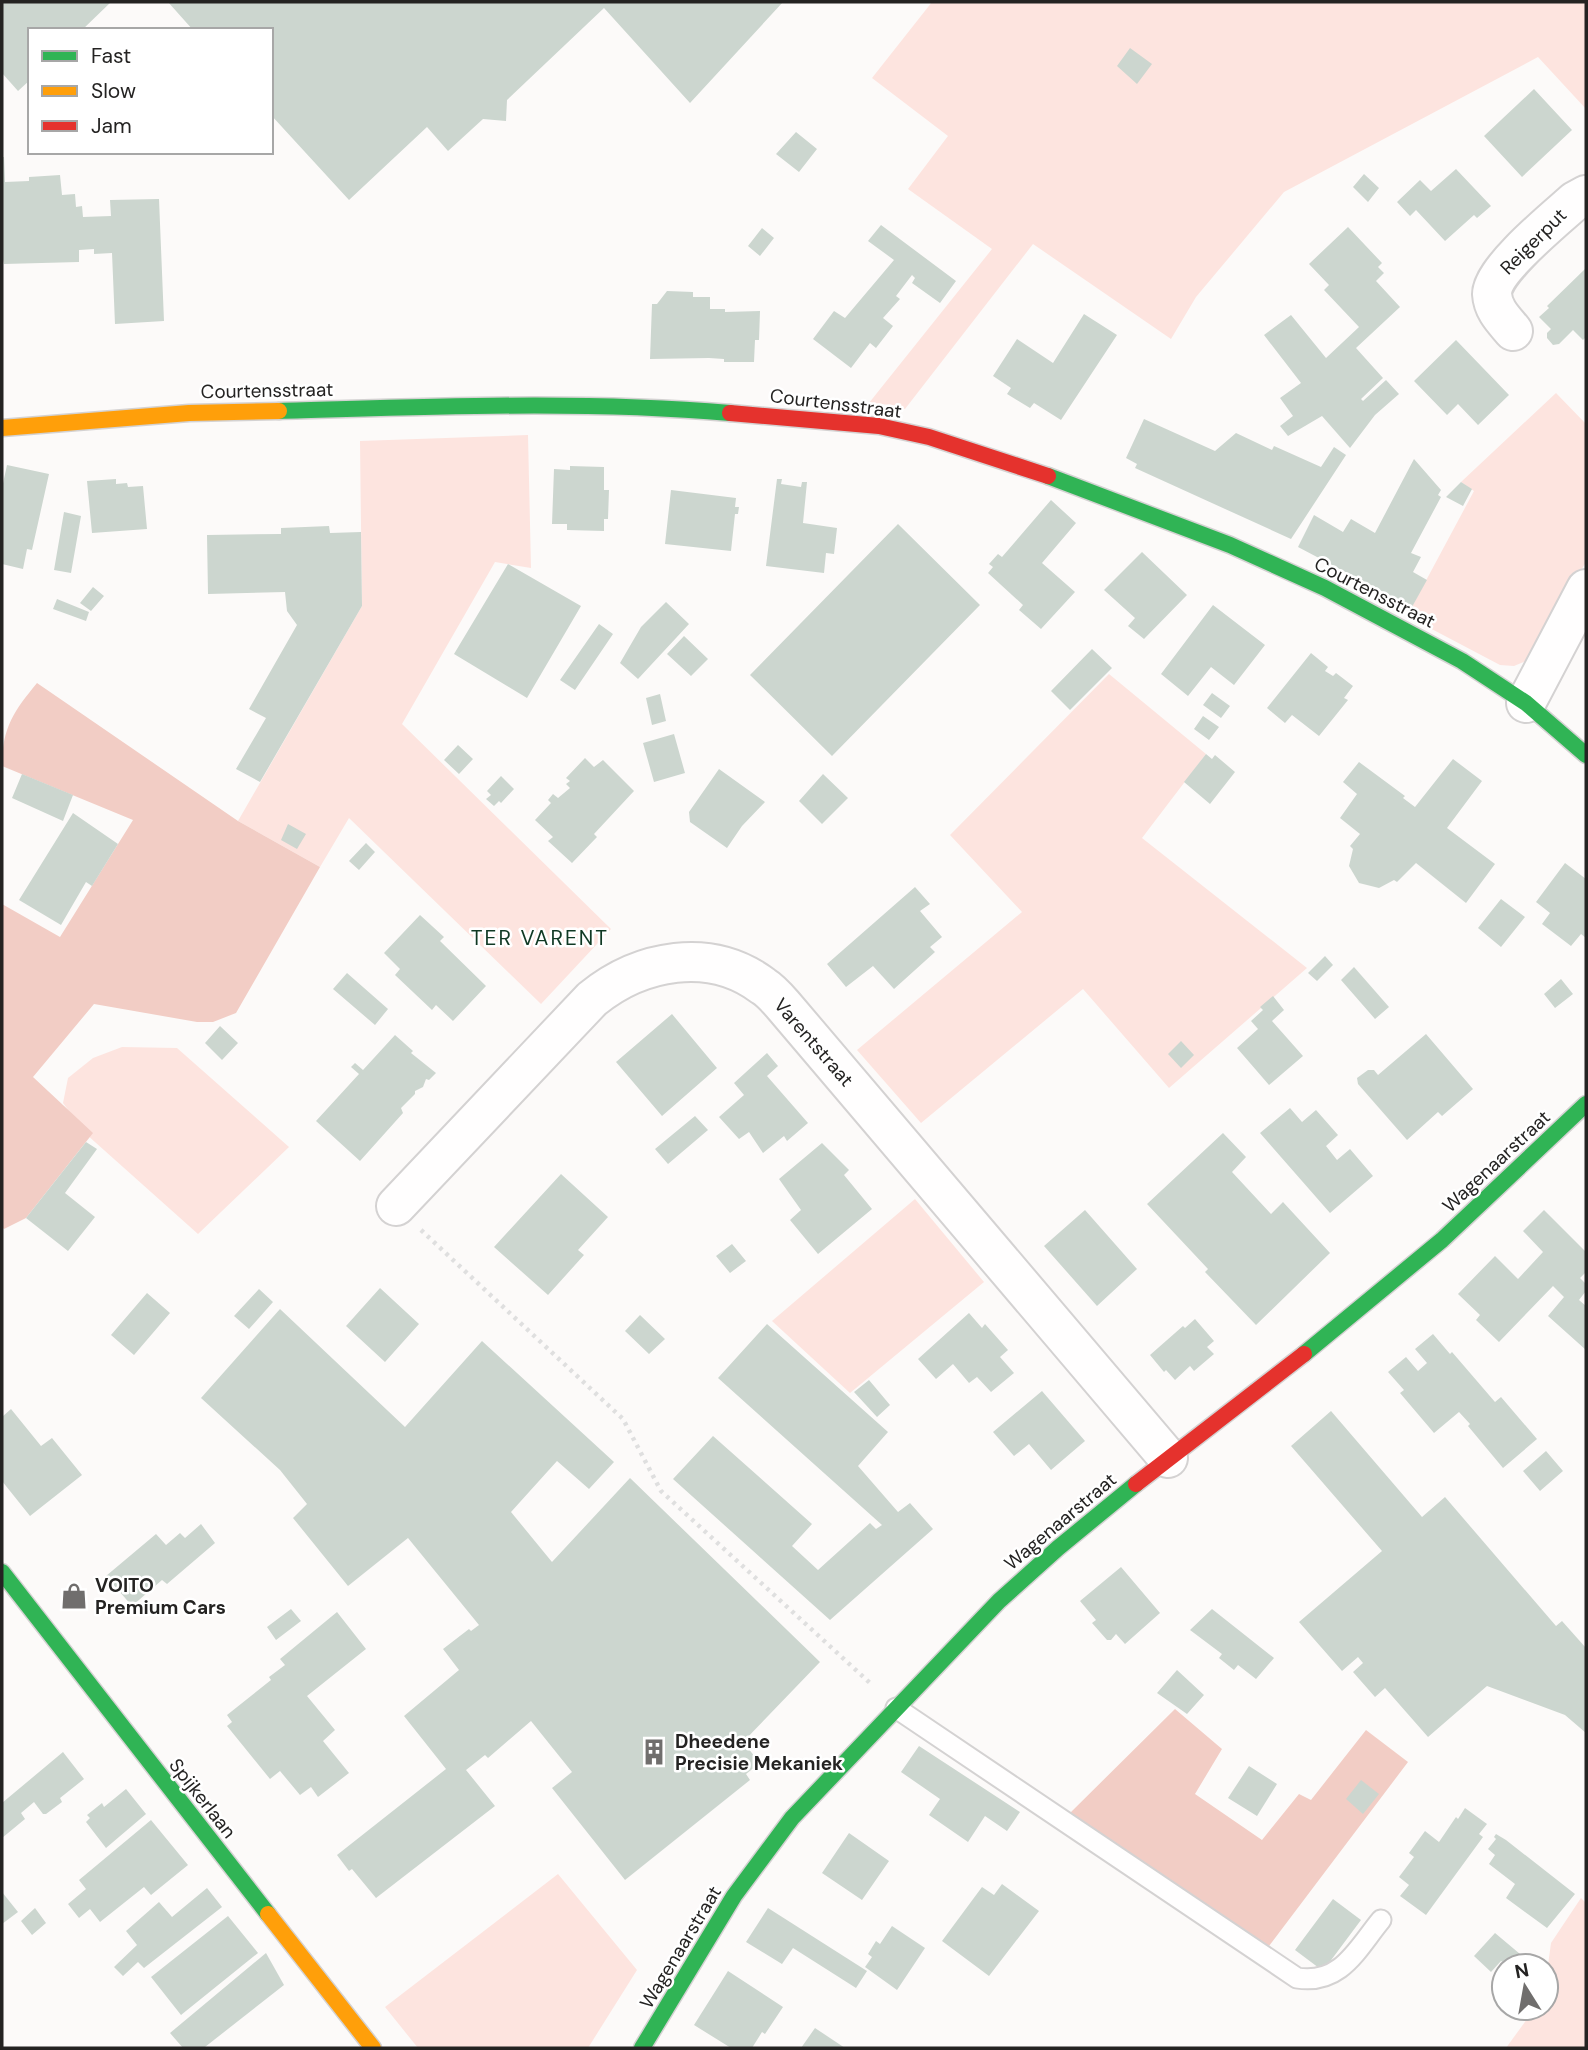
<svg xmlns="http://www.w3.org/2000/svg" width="1588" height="2050" viewBox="0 0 1588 2050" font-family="'DM Sans',sans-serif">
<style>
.green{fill:#fde4df}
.forest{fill:#f2cdc5}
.building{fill:#ccd6cf}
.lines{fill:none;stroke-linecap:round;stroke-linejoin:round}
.lane-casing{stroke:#d4d2d2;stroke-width:23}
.street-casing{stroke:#d4d2d2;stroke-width:42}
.fast-casing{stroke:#d4d2d2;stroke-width:19}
.slow-casing{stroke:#d4d2d2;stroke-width:19}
.jam-casing{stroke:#d4d2d2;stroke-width:19}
.path{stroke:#dfdfdf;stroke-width:4.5;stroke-dasharray:3.5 5;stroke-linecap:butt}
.lane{stroke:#fffefe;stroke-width:19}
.street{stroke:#fffefe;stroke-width:38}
.fast{stroke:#30b455;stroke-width:16}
.slow{stroke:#ff9f0a;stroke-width:16}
.jam{stroke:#e5322d;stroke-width:16}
.labels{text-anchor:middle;stroke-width:5;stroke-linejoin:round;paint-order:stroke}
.street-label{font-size:19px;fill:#242322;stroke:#fff}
.poi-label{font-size:19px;font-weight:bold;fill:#242322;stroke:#fff;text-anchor:start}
.neighbourhood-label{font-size:21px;letter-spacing:2px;fill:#103924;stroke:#fff}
</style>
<rect width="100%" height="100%" fill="#fcfaf9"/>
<path class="green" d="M932,2H1586V109L1538,57L1284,192L1196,297L1171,339L1033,244L905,409L892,405L869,403L992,249L908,189L948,136L872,78Z
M1556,393L1586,424V562L1526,661L1514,666L1500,665L1407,616L1474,491L1461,482Z
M528,435L531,568L495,562L402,724L611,929L541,1004L349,818L320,867L238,821L362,606L360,441Z
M1109,674L1206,754L1142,838L1307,968L1169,1088L1083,989L921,1123L857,1050L1022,912L950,835Z
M122,1047L177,1048L289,1147L198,1234L86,1134L63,1103L68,1078L93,1058Z
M915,1199L984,1282L850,1393L772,1321Z
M558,1874L637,1970L588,2048H418L385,2007Z
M1581,1898L1586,1903V2048H1506L1535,2008H1546V1980L1551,1943Z"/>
<path class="forest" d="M37,683L238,821L320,867L236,1013L213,1022H197L94,1004L33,1077L93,1133L26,1218L4,1229L2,1227V904L60,937L133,820L2,766C2,728 14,711 37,683Z
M1175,1709L1222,1749L1195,1794L1262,1840L1299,1794L1311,1800L1366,1730L1408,1762L1269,1946L1069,1814Z"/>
<path class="building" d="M2,2H111L82,30H30V80L18,91L2,73Z
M168,2H783L690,103L604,8L507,100L506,121L483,119L448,151L427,127L349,200L271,115V30H193Z
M1130,48L1152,64L1137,84L1117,66Z
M1534,89L1572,130L1522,177L1484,136Z
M796,132L817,149L799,172L776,154Z
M2,157H4L5,182L29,181V177L60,175L62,195L75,194L76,207L82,206L83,217L111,216L110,200L159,199L164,321L115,324L112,253L94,254V249L79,250V262L4,264L2,255Z
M1456,169L1491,206L1477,218L1474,215L1445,241L1416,210L1410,216L1397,202L1420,180L1431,191Z
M1364,174L1379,188L1368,202L1353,187Z
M881,225L956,281L940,303L912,283L915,278L912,275L896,296L900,299L883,318L893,326L876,348L870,343L851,368L813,339L834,311L845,318L894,260L868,241Z
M1348,227L1382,263L1378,267L1384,273L1376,281L1400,307L1356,348L1383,378L1361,399L1363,401L1386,380L1399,394L1375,415L1350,448L1322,416L1288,436L1280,426L1293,416L1280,398L1301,383L1264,335L1291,315L1326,358L1359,327L1324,290L1329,285L1309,264Z
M762,228L774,238L760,256L748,246Z
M1586,268V337L1583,340L1573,330L1559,344L1553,345L1547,338V333L1551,329L1539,317L1549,308L1547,306Z
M667,291L693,292V297H710V309H725V312L760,311L759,340H755L754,362H724V359L709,358L650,359L652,304H657Z
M1084,314L1117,335L1061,420L1034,403L1030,408L1007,394L1011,388L993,376L1017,339L1053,363Z
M1456,340L1509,395L1478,425L1458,404L1447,415L1414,381Z
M1144,419L1215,451L1236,433L1272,450L1274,446L1321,467L1334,447L1346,455L1291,539L1135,468L1137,464L1126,458Z
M1414,459L1441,490L1438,495L1441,497L1411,553L1421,557L1413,572L1427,580L1412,607L1298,547L1314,515L1343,532L1351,519L1375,533Z
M7,465L49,474L32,550L27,549L23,569L2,564V488Z
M570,466L604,467V490H609L608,519H604V531L567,530V524H552L554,469L570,470Z
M116,479V484L127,483L128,487L143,486L147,529L92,533L87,481Z
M777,479H782L781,484L801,487L802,482H807L803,523L837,528L834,554L826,553L824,573L766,566Z
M1461,482L1472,489L1463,506L1446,497Z
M671,490L736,498L735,507H739L738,514H735L731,551L665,544Z
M1051,500L1076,523L1042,563L1075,592L1041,629L1019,610L1023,605L988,573L993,567L989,564L998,554L1002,557Z
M64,512L81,516L71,573L54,570Z
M898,524L980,605L832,756L750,675Z
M329,526L330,533L361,532L362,606L260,782L236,769L266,718L249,709L297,625L287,611L285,592L208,594L207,535L281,534V528Z
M1142,552L1187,595L1144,639L1128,626L1135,618L1104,590Z
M508,564L581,606L527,698L454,654Z
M93,587L104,596L91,611L80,603Z
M57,599L89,612L86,621L53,609Z
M666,602L689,624L638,679L620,663L641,627Z
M1213,605L1265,645L1234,685L1211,667L1188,696L1161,674Z
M599,624L613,634L575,690L560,680Z
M684,636L708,659L691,676L667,654Z
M1092,649L1112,668L1070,710L1051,691Z
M1311,653L1328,667L1325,671L1333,676L1336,673L1353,686L1344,698L1348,700L1319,736L1292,715L1285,723L1267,708Z
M1212,693L1230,706L1221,718L1203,705Z
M660,694L666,721L652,725L646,698Z
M1203,716L1219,727L1209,740L1194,729Z
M674,734L685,773L654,782L643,743Z
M458,745L473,759L459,774L444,760Z
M1206,754L1212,759L1215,755L1235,772L1210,804L1184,782Z
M585,758L594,767L603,760L634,791L594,834L597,837L572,863L548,841L553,837L535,820L551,803L548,800L553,794L558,798L570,788L566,784L570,781L566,778Z
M1453,759L1482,781L1447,828L1495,864L1466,903L1416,863L1397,882L1394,880L1379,888L1359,883L1349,866L1353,849L1350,846L1360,834L1340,818L1357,794L1343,782L1359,762L1405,796L1403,798L1415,807Z
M719,769L765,802L742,826L727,848L690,822L689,812Z
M22,774L73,795L63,821L12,798Z
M823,774L848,798L822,824L799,801Z
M501,776L514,789L501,803L499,801L494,806L486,799L491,795L487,791Z
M73,813L118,844L92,886L86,882L61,925L19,900Z
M288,824L306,834L297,849L281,840Z
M366,843L375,852L359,870L349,861Z
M1565,863L1586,879V938L1581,934L1571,946L1542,924L1550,913L1536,902Z
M915,887L930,904L920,911L942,937L930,947L935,952L894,989L873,966L846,987L827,964Z
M1501,899L1525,917L1501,947L1478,928Z
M420,915L444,937L440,941L486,986L453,1021L436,1005L432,1010L395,975L400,969L384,953Z
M1325,956L1333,965L1317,981L1308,973Z
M1354,967L1389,1007L1375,1019L1341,980Z
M347,973L388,1009L375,1025L333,989Z
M1561,979L1573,994L1555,1008L1544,994Z
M1273,996L1284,1010L1272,1021L1303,1056L1269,1085L1237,1048L1258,1029L1251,1021L1263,1010L1260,1007Z
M672,1014L717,1068L662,1116L616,1062Z
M220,1026L238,1043L222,1060L205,1043Z
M1426,1034L1473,1089L1442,1116L1438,1112L1407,1140L1358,1084L1357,1078L1368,1070H1374L1378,1075Z
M395,1035L413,1051L411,1053L436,1073L429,1080L426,1079L423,1087L415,1091V1094L401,1108L403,1113L360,1161L316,1121L359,1074L351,1067L355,1063L363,1070Z
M1181,1041L1194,1055L1181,1068L1168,1054Z
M767,1053L778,1066L767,1076L808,1123L787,1141L784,1136L763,1153L749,1132L739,1139L719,1117L744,1095L734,1083Z
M1290,1108L1302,1122L1316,1110L1338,1135L1326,1146L1337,1160L1350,1149L1373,1176L1330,1213L1260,1133Z
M695,1116L708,1130L668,1164L655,1149Z
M1223,1133L1246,1157L1232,1172L1271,1214L1283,1202L1330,1253L1256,1325L1205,1272L1208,1269L1147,1204Z
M86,1142L97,1149L65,1193L95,1217L68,1251L26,1218Z
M822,1143L849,1170L844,1175L872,1209L818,1254L790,1220L801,1210L779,1179Z
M561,1174L608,1217L578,1250L584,1255L548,1295L494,1247Z
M1085,1210L1137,1269L1097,1306L1044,1246Z
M1544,1210L1586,1252V1272L1580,1278L1586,1284V1291L1579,1300L1586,1306V1350L1548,1316L1564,1297L1553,1286L1499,1342L1476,1320L1480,1315L1458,1294L1495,1256L1518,1279L1543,1252L1523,1231Z
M732,1244L746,1261L730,1273L716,1256Z
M380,1288L419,1324L385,1362L346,1326Z
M259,1289L273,1302L249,1329L234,1316Z
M147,1293L170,1313L134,1355L111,1335Z
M280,1309L405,1427L482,1341L614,1462L589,1489L557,1461L511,1512L552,1562L630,1478L820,1662L743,1742L760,1763L746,1774L750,1780L625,1880L552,1788L572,1772L531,1721L488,1758L485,1755L466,1770L495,1806L376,1898L352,1869L349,1871L337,1855L446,1769L404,1716L459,1670L443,1649L469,1629L471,1631L479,1625L408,1538L348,1586L293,1518L307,1504L280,1470L201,1398Z
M969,1313L982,1328L985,1324L1008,1350L1000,1357L1014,1373L991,1392L977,1377L969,1383L953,1364L936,1379L918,1359Z
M640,1315L665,1339L649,1354L625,1331Z
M1195,1319L1214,1341L1207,1347L1214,1354L1194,1371L1190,1366L1175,1380L1166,1370L1164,1372L1150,1355L1183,1326L1185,1328Z
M767,1324L888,1432L858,1466L898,1512L910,1503L933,1529L830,1620L673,1479L713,1436L812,1524L792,1546L818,1570L870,1523L876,1529L882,1525L718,1378Z
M1433,1334L1450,1354L1452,1352L1495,1402L1501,1397L1537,1439L1503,1468L1468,1426L1470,1424L1459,1412L1434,1433L1400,1393L1404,1390L1388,1372L1406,1357L1418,1371L1427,1363L1415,1349Z
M869,1380L890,1405L877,1417L854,1392Z
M1042,1391L1085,1441L1051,1470L1029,1444L1014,1456L993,1432Z
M11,1409L41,1446L52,1438L82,1475L30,1516L2,1481V1417Z
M1331,1411L1422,1517L1445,1497L1556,1626L1562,1621L1586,1648V1733L1565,1715L1487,1686L1428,1737L1385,1688L1375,1697L1353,1672L1363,1663L1358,1657L1342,1671L1299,1622L1382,1551L1291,1446Z
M1546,1451L1563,1471L1540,1491L1523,1471Z
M201,1524L215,1543L167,1584L162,1580L132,1606L106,1576L156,1534L166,1545L180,1533L185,1538Z
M1121,1567L1160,1613L1125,1644L1116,1634L1111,1640H1107L1092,1623L1096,1620L1080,1601Z
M291,1609L301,1621L276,1640L267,1627Z
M1212,1609L1274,1658L1256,1679L1238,1665L1234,1670L1219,1658L1222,1654L1190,1630Z
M337,1612L366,1649L307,1696L335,1730L323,1741L349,1773L318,1797L311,1787L300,1795L280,1771L270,1779L227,1726L232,1722L227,1715L271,1680L269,1677L285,1665L280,1659Z
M1177,1670L1204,1695L1187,1714L1157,1693Z
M919,1746L1020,1812L1007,1831L985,1816L968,1842L929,1815L940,1799L901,1772Z
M63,1752L84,1779L60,1798L62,1802L46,1814H43L34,1802L21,1813L25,1819L2,1838V1803Z
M1249,1766L1277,1784L1257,1816L1228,1798Z
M1361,1780L1379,1794L1363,1814L1346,1799Z
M126,1789L146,1814L106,1848L86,1822L90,1818L87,1815L102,1803L104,1807Z
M1465,1808L1487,1824L1479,1834L1483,1837L1426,1915L1400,1896L1409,1885L1399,1877L1414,1857L1409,1853L1425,1831L1439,1842L1456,1817L1458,1819Z
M151,1820L188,1865L151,1895L144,1887L100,1922L90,1909L79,1918L68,1904L86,1889L79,1880Z
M849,1833L889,1861L862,1900L822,1873Z
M1496,1834L1506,1840L1575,1894L1547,1928L1506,1898L1515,1884L1489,1864L1495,1855L1488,1849L1496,1839L1494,1837Z
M1002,1884L1039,1911L989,1976L942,1941L982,1887L994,1895Z
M207,1888L222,1907L144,1968L138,1962L123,1976L114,1967L137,1945L126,1931L159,1902L172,1917Z
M2,1892L18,1912L2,1924Z
M1333,1899L1361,1920L1323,1971L1295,1950Z
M35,1908L46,1923L32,1935L21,1921Z
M768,1908L867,1971L856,1988L793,1948L782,1964L746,1942Z
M228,1916L258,1953L181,2015L151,1977Z
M892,1926L925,1948L897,1990L865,1967L872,1957L868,1954L876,1941L880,1944Z
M1495,1933L1520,1954L1509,1966L1501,1961L1491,1972L1474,1956Z
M266,1953L284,1985L205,2047L206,2048H183L170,2033Z
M728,1971L783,2007L765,2034L762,2032L752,2048H731L694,2025Z
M815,2028L845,2048H801Z"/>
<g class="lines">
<g class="lane-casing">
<path id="lane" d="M896,1708L1297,1978C1341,1985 1357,1949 1381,1920"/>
</g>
<g class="street-casing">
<path id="street" d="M1513,331C1504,320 1493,310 1492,294C1492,270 1556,218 1575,201L1586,195
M1526,703L1586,589
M396,1206L592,999C640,960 710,946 763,986C771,991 777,998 783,1005L1168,1458"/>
</g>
<g class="fast-casing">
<path id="fast" d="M279,411C429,407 580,400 730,413
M1048,476L1230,545L1325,588L1462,661L1526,703L1586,755
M1304,1354L1442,1240L1586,1104
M2,1572L268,1914
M642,2048L734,1896L792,1818L999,1601L1058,1548L1136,1484"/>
</g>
<g class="slow-casing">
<path id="slow" d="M2,428L189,413L279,411
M268,1914L373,2048"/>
</g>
<g class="jam-casing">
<path id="jam" d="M730,413L879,426L929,437L1048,476
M1136,1484L1304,1354"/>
</g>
<path class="path" d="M421,1230L623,1419L661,1491L870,1683"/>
<use href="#lane" class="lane"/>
<use href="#street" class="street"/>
<use href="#fast" class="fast"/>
<use href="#slow" class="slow"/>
<use href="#jam" class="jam"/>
</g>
<defs>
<g id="shop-bare" transform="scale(2.1)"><path d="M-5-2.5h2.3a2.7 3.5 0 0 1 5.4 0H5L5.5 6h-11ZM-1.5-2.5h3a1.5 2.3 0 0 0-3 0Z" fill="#706e6d" stroke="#fff" stroke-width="2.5" paint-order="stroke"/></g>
<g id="building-bare" transform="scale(2.1)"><path d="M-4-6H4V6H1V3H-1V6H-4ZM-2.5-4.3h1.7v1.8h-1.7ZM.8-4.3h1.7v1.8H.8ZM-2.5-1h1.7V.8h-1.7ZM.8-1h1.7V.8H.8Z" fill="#706e6d" stroke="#fff" stroke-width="2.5" paint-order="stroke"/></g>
</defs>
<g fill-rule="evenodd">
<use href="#shop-bare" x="74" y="1596"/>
<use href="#building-bare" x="654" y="1752"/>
</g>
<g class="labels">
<g class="street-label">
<text transform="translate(1533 241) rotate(-45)" y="7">Reigerput</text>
<text transform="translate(267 390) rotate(-1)" y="7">Courtensstraat</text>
<text transform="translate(836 403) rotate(7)" y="7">Courtensstraat</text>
<text transform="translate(1375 592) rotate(27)" y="7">Courtensstraat</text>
<text transform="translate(814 1042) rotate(49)" y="7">Varentstraat</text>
<text transform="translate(1496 1161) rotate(-43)" y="7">Wagenaarstraat</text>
<text transform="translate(1060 1521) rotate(-40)" y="7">Wagenaarstraat</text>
<text transform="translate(203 1798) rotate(52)" y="7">Spijkerlaan</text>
<text transform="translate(680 1947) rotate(-59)" y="7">Wagenaarstraat</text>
</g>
<g class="poi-label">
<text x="95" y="1592">VOITO<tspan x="95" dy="22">Premium Cars</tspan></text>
<text x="675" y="1748">Dheedene<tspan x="675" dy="22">Precisie Mekaniek</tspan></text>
</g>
<g class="neighbourhood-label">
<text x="540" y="945">TER VARENT</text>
</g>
</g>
<rect width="1588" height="2050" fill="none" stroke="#242322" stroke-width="7"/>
<rect x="28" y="28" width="245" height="126" fill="#ffffff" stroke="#a7a7a7" stroke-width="2"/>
<rect x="42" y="51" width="35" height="10" fill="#30b455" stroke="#a7a7a7" stroke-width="2"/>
<text x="91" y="63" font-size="21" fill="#242322">Fast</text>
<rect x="42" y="86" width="35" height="10" fill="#ff9f0a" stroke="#a7a7a7" stroke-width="2"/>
<text x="91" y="98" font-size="21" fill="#242322">Slow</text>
<rect x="42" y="121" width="35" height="10" fill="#e5322d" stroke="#a7a7a7" stroke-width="2"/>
<text x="91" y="133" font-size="21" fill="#242322">Jam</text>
<g transform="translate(1525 1987) rotate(349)"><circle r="33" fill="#ffffff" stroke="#a7a7a7" stroke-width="2"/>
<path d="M0-5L12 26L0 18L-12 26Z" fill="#706e6d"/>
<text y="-10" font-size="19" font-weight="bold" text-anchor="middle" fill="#242322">N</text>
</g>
</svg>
